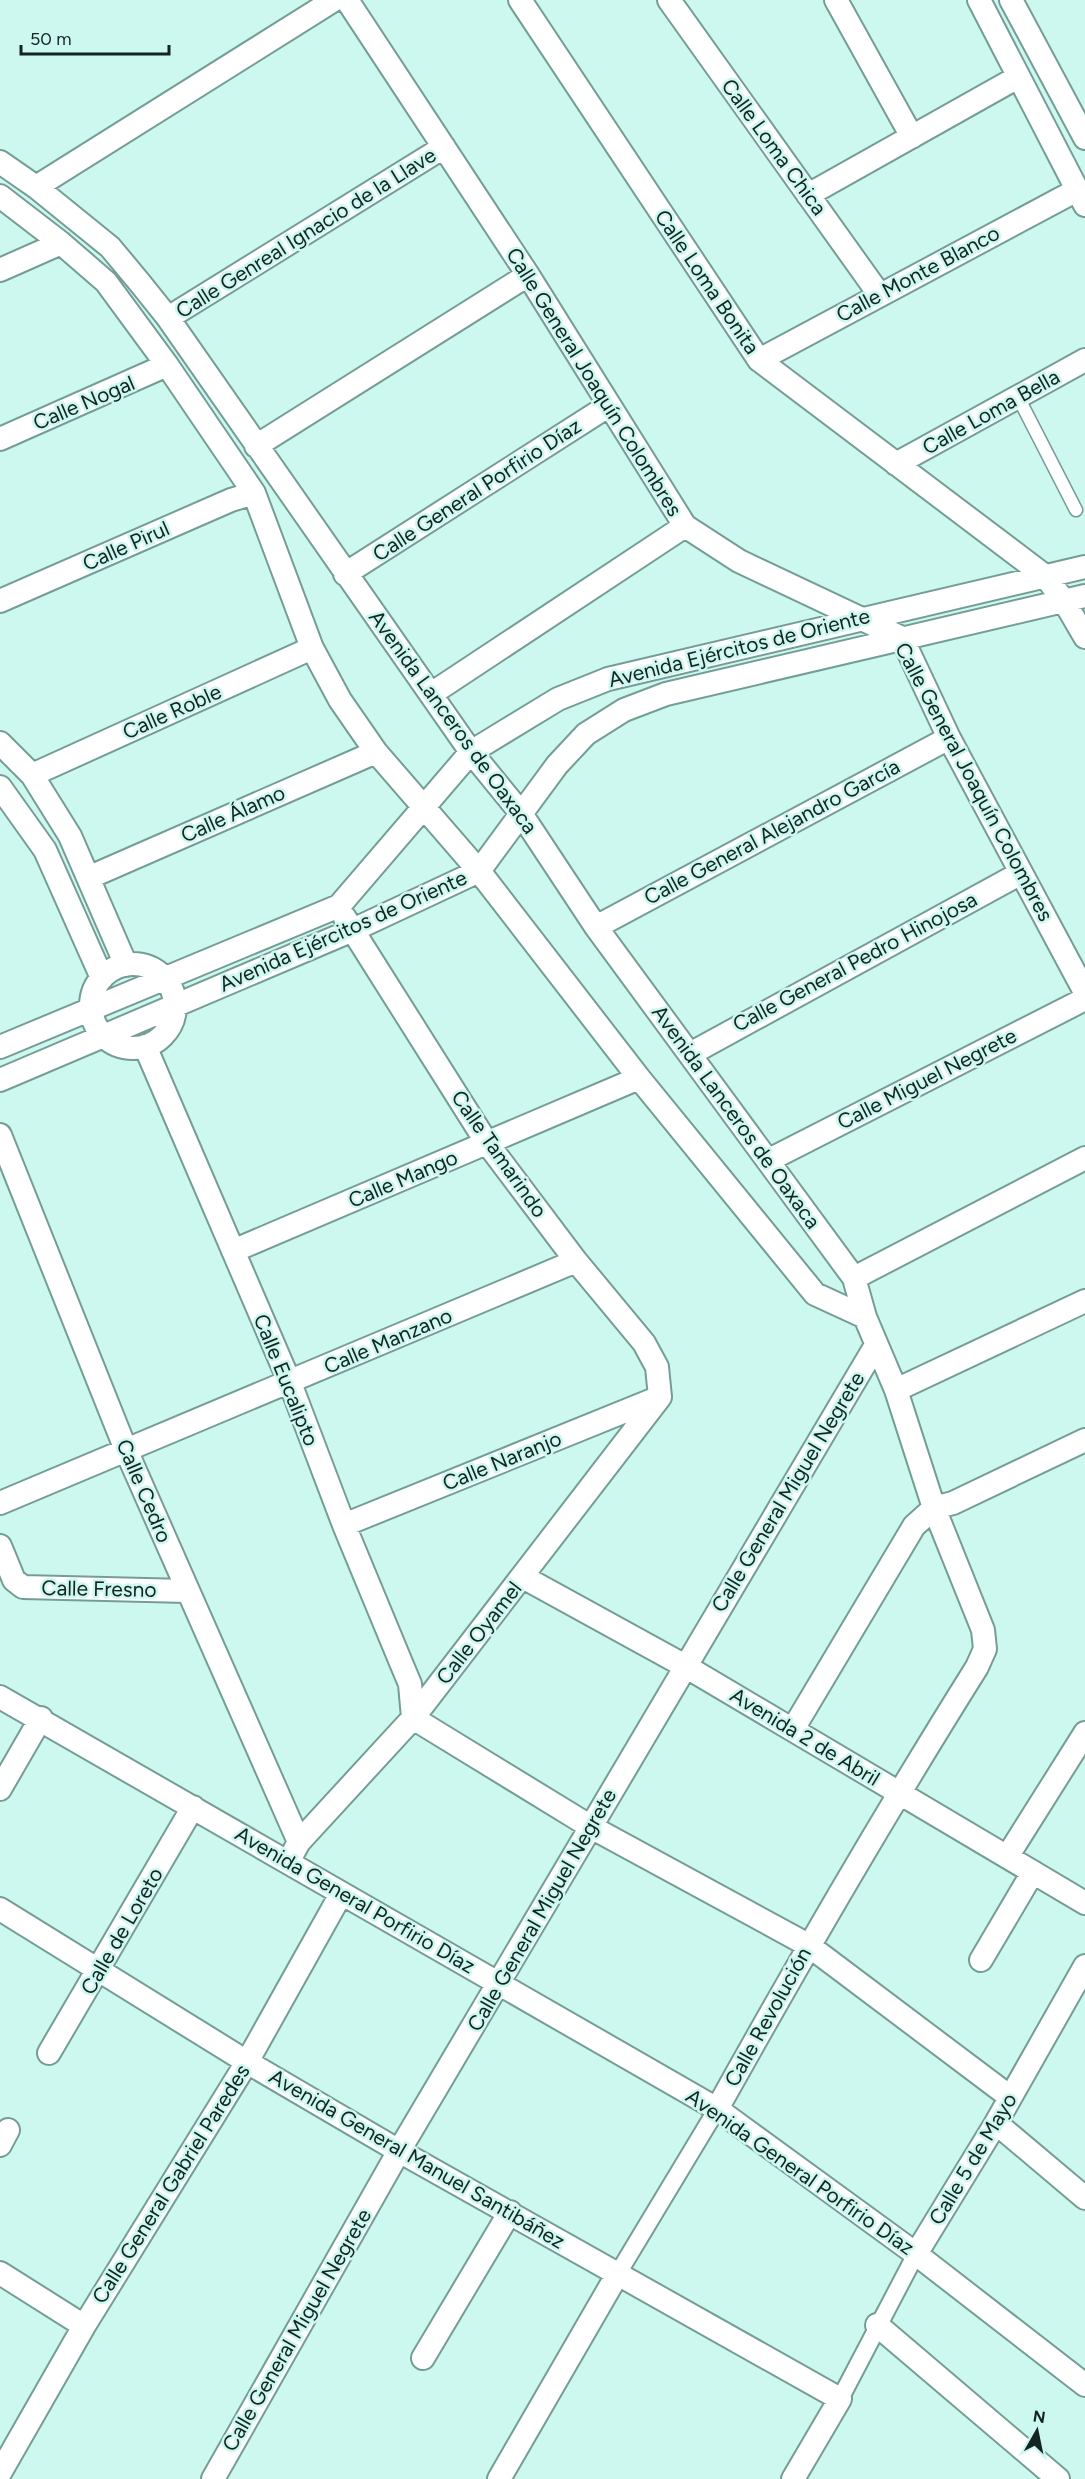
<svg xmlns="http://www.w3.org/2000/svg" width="1085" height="2479" viewBox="0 0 1085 2479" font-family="Figtree,sans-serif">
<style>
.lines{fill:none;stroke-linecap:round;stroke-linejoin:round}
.service-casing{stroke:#759d97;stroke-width:15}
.pedestrian-casing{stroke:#759d97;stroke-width:20}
.minor-casing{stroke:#759d97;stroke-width:26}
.service{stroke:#fff;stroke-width:12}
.pedestrian{stroke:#fff;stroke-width:16}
.minor{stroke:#fff;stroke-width:22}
.labels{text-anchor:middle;stroke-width:5;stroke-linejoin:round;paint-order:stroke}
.street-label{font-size:21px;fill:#142422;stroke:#cdf8f0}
</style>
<rect width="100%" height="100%" fill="#cdf8f0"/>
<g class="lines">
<g class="service-casing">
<path id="service" d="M1018,397L1076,510"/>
</g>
<g class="pedestrian-casing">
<path id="pedestrian" d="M617,2275L717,2109
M840,2399L916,2254"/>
</g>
<g class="minor-casing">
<path id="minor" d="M347,0L528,275L685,526L739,561L902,638L949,738L1085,992
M520,0L759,360L1045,576L1064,601L1085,637
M669,0L879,294
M836,0L912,137
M979,0L1085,205
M1011,0L1085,138
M0,162L36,187L110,247L140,283L168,318L471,752L520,812L596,927L854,1278L865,1317L896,1390L934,1508L983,1630L985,1649L977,1667C886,1812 800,1960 717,2109
M36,187L334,0
M808,195L1018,77
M0,196L61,243L106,282L167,365L254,493L312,648L340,700L376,752L479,871L639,1078L815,1294L865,1317
M0,270L61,243
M168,318L444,147
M759,360L1077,190
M0,439L167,365
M256,446L528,275
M896,464L1085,360
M345,574L608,406
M0,601L231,500L254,493
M431,694L685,526
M0,743L32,775L70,836L126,965
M32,775L312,648
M0,787L45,850L102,978
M90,877L376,752
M345,918L487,1143L576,1261L644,1343L657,1367L660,1397
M596,927L949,738
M91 1006a42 42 0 1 1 84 0a42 42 0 1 1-84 0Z
M145,1046L290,1383L344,1525L402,1665L410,1684L413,1718L591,1827L808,1945L1010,2097
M0,1047L339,906L471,752L558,699L608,679L1085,567
M690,1054L1021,873
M0,1080L353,930L479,871L557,765L586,734L624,710L666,694L1085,596
M0,1135L126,1450L299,1842
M769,1160L1085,999
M233,1251L639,1078
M854,1278L1085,1158
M896,1390L1085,1301
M0,1503L576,1261
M344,1525L660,1397
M0,1546L14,1580L23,1587L187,1591
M523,1577L685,1666L1085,1903
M0,1697L717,2109L916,2254L1085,2385
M793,1729L914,1526L934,1508L953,1503L1085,1440
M0,1789L41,1718
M293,1853L299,1842L413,1718L660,1397
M1007,1857L1085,1733
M0,1909L247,2062L399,2151L840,2399L793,2479
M981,1960L1033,1872
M49,2053L193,1807
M996,2123L1085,2198
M0,2145L8,2130
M916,2254L996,2123L1085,1966
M0,2273L84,2326
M877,2325L1058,2479
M423,2358L510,2212
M0,2473L84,2326L247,2062L341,1894
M213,2479L399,2151L876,1345
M499,2479L617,2275"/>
</g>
<use href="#service" class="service"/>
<use href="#pedestrian" class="pedestrian"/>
<use href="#minor" class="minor"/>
</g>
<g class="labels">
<g class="street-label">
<text transform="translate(774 147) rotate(54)" y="7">Calle Loma Chica</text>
<text transform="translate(306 233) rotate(-32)" y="7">Calle Genreal Ignacio de la Llave</text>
<text transform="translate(918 274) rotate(-28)" y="7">Calle Monte Blanco</text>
<text transform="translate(707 282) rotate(56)" y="7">Calle Loma Bonita</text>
<text transform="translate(594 382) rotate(58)" y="7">Calle General Joaquín Colombres</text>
<text transform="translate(84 403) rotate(-23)" y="7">Calle Nogal</text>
<text transform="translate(991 412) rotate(-29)" y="7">Calle Loma Bella</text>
<text transform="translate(477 490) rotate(-33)" y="7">Calle General Porfirio Díaz</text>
<text transform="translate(126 546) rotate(-24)" y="7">Calle Pirul</text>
<text transform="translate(739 648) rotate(-14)" y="7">Avenida Ejércitos de Oriente</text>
<text transform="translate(172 712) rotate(-24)" y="7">Calle Roble</text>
<text transform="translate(453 722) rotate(54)" y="7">Avenida Lanceros de Oaxaca</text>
<text transform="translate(974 782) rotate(62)" y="7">Calle General Joaquín Colombres</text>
<text transform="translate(233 814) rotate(-24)" y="7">Calle Álamo</text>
<text transform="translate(772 832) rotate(-28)" y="7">Calle General Alejandro García</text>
<text transform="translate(343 931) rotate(-24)" y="7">Avenida Ejércitos de Oriente</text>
<text transform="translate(855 962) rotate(-28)" y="7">Calle General Pedro Hinojosa</text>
<text transform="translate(927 1079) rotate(-27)" y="7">Calle Miguel Negrete</text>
<text transform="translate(736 1117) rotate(54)" y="7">Avenida Lanceros de Oaxaca</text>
<text transform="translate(499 1154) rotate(55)" y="7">Calle Tamarindo</text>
<text transform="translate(403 1179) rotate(-23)" y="7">Calle Mango</text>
<text transform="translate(388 1341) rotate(-23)" y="7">Calle Manzano</text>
<text transform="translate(286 1380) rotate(68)" y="7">Calle Eucalipto</text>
<text transform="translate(502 1461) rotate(-22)" y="7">Calle Naranjo</text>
<text transform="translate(144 1491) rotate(67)" y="7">Calle Cedro</text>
<text transform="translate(788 1492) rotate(-59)" y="7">Calle General Miguel Negrete</text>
<text transform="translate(99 1589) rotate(1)" y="7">Calle Fresno</text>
<text transform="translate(479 1633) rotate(-52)" y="7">Calle Oyamel</text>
<text transform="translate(805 1737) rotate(31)" y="7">Avenida 2 de Abril</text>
<text transform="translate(355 1900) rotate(30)" y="7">Avenida General Porfirio Díaz</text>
<text transform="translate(542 1910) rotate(-60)" y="7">Calle General Miguel Negrete</text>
<text transform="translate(122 1931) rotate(-60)" y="7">Calle de Loreto</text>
<text transform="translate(768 2017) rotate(-61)" y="7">Calle Revolución</text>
<text transform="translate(417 2159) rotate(30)" y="7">Avenida General Manuel Santibáñez</text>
<text transform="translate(973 2159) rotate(-59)" y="7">Calle 5 de Mayo</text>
<text transform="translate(800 2172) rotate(35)" y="7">Avenida General Porfirio Díaz</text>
<text transform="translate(171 2184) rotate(-58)" y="7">Calle General Gabriel Paredes</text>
<text transform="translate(297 2330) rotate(-60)" y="7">Calle General Miguel Negrete</text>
</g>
</g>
<g transform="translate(1037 2431) rotate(9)" stroke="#cdf8f0" stroke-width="4.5" paint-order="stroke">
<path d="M0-4.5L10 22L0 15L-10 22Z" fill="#142422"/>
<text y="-9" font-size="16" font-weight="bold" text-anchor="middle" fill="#142422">N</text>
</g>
<path d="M21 45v9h148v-9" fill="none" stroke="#142422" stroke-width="3"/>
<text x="30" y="45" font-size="18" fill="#142422" stroke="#cdf8f0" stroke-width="4.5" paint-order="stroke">50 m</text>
</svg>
